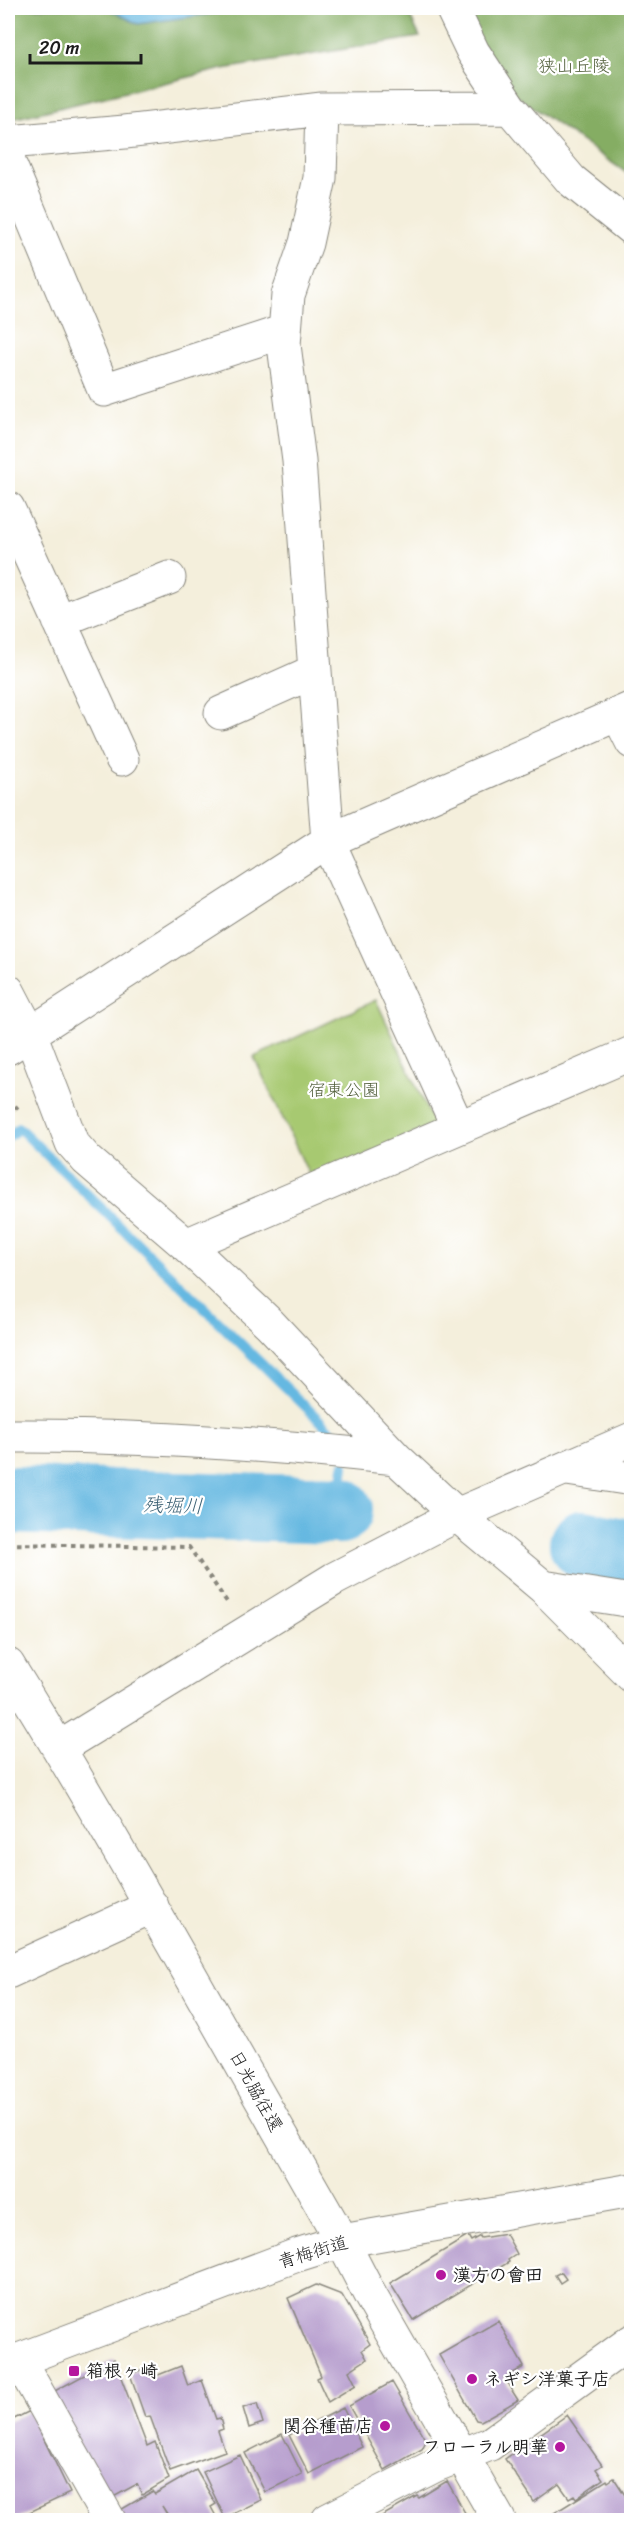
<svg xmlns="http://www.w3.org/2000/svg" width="639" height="2528" font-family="Sriracha,'Klee One',sans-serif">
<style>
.green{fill:#a7c971;stroke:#627246;stroke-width:1.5}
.forest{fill:#85ad63;stroke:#506440;stroke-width:1.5}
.water{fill:#65b8e1;stroke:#406a7e;stroke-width:1.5}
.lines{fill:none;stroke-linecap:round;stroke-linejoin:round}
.stream{stroke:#65b8e1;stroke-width:10}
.river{stroke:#65b8e1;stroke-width:68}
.building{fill:#b69dcd}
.minor-casing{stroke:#88867c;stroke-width:35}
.major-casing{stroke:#88867c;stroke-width:35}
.path{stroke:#88867c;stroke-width:4;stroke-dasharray:4.5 4.5;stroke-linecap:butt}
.minor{stroke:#fff;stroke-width:33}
.major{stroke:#fff;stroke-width:33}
.poi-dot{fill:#b5179e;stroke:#fff;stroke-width:2}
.labels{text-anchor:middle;stroke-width:4.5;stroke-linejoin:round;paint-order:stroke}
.park-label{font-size:18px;fill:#54613e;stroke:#fff}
.street-label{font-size:18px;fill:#1c1c1c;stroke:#fff}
.poi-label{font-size:18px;font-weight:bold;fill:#1c1c1c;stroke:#fff;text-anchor:start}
.water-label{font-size:20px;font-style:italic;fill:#3d6275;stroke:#fff}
</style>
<rect width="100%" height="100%" fill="#fff"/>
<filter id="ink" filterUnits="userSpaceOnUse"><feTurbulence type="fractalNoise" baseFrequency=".0167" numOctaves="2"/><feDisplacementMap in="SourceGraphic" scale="12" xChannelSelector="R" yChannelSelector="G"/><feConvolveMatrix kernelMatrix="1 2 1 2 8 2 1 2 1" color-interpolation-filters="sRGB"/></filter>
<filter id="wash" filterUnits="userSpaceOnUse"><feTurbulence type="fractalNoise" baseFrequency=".008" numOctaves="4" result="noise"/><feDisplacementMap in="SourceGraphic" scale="24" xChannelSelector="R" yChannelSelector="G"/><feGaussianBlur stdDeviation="1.35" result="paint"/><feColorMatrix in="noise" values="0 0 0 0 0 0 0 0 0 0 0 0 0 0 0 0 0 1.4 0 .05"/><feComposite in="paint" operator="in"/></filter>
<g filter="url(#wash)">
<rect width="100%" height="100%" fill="#f4efdc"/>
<path class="green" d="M 376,1000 L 434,1124 L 312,1181 L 254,1057 Z"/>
<path class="forest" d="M 8,8 L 406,8 L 420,37 L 223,69 L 8,120 Z
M 471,8 L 631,8 L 631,176 L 479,70 Z"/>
<path class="water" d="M 106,8 L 253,8 L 138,24 Z"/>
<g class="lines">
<path class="stream" d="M 8,1137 L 19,1128 L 343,1443
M 339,1510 L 344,1465"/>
<path class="river" d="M 8,1500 L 339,1510
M 583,1544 L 632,1554"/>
</g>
<g id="blocks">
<path class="building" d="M 506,2234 L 517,2254 L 508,2260 L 509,2262 L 413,2320 L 390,2283 L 468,2236 L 471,2241 L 480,2236 L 481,2238 Z
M 561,2272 L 566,2279 L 560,2283 L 555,2275 Z
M 316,2285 L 342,2295 L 370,2344 L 362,2350 L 367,2359 L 349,2371 L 356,2385 L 328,2402 L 317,2378 L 321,2376 L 288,2298 Z
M 498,2321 L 524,2367 L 504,2378 L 518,2400 L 481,2421 L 476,2420 L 439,2355 Z
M 114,2359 L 147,2446 L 155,2442 L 169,2479 L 142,2495 L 137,2484 L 108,2500 L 49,2394 Z
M 181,2366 L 188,2386 L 202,2380 L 216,2419 L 220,2418 L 223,2429 L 218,2431 L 225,2451 L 170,2471 L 150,2416 L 145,2417 L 130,2374 L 149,2367 L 153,2377 Z
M 392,2382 L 426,2441 L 422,2449 L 385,2470 L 349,2406 Z
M 257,2404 L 263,2423 L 249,2428 L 243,2408 Z
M 343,2408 L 362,2447 L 309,2474 L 289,2435 Z
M 30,2411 L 70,2493 L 13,2520 L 8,2520 L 8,2422 Z
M 567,2415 L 602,2465 L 596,2469 L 603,2479 L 576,2498 L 574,2495 L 569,2498 L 559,2484 L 534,2502 L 505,2459 Z
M 282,2434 L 302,2474 L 265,2492 L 245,2453 Z
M 240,2455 L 261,2500 L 225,2518 L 203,2472 Z
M 196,2470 L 216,2504 L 211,2507 L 218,2520 L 171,2520 L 162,2506 L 170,2520 L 122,2520 L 117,2512 L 153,2491 L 155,2494 Z
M 614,2478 L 632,2506 L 632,2517 L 626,2520 L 555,2520 L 551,2515 L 607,2480 L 608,2482 Z
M 447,2481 L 469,2520 L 375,2520 L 417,2496 L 419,2498 Z"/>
</g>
</g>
<g filter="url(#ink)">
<use href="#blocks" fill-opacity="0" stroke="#88867c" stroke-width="1.5"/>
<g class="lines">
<g class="minor-casing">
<path id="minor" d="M 452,8 L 473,52 L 510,108 L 571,180 L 632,229
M 322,109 L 320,178 L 306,243 L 288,295 L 284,345 L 299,461 L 328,841 L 458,1127
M 8,142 L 125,132 L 322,109 L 510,108
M 8,160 L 104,390 L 285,331
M 8,508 L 122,759
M 59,621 L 169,578
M 221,713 L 315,671
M 618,714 L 632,742
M 8,991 L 30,1033 L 72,1143 L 87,1160 L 186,1245 L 270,1324 L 396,1458 L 457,1515 L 543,1587 L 632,1676
M 8,1048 L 328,841 L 632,708
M 186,1245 L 632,1053
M 8,1436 C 137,1435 266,1444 396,1458
M 567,1469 L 632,1479
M 543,1587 L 632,1601
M 8,1665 C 125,1854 231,2049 342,2241 L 370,2295 L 499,2520
M 59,1748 L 334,1579 L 457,1515 L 632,1439
M 8,1972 L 152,1906
M 19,2360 L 109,2520
M 328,2520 L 436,2465 L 490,2444 L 632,2341"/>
</g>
<g class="major-casing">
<path id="major" d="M 8,2364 L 297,2255 L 342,2241 L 632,2190"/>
</g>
<path class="path" d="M 8,1115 L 19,1105
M 8,1544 L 189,1547 L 227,1602"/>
<use href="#minor" class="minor"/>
<use href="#major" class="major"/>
</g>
</g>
<g class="poi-dot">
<circle cx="441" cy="2275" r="6"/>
<rect x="68" y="2365" width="12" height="12" rx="3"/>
<circle cx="472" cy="2379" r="6"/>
<circle cx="385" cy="2426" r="6"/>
<circle cx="560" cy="2447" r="6"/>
</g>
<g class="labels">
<g class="park-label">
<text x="574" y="72">狭山丘陵</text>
<text x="344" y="1096">宿東公園</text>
</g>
<g class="street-label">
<text transform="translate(256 2091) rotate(61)" y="6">日光脇往還</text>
<text transform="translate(313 2252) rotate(-17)" y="6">青梅街道</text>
</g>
<g class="poi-label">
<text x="453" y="2281">漢方の會田</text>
<text x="86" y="2377">箱根ヶ崎</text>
<text x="484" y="2385">ネギシ洋菓子店</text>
<text x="373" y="2432" text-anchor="end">関谷種苗店</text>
<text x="548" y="2453" text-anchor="end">フローラル明華</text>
</g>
<g class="water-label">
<text transform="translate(173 1505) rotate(2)" y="7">残堀川</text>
</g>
</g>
<rect width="639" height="2528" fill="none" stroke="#fff" stroke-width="30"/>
<path d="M30 54v9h111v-9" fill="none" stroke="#1c1c1c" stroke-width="3"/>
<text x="39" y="54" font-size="18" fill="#1c1c1c" stroke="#ffffff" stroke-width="4.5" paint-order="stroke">20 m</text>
</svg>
